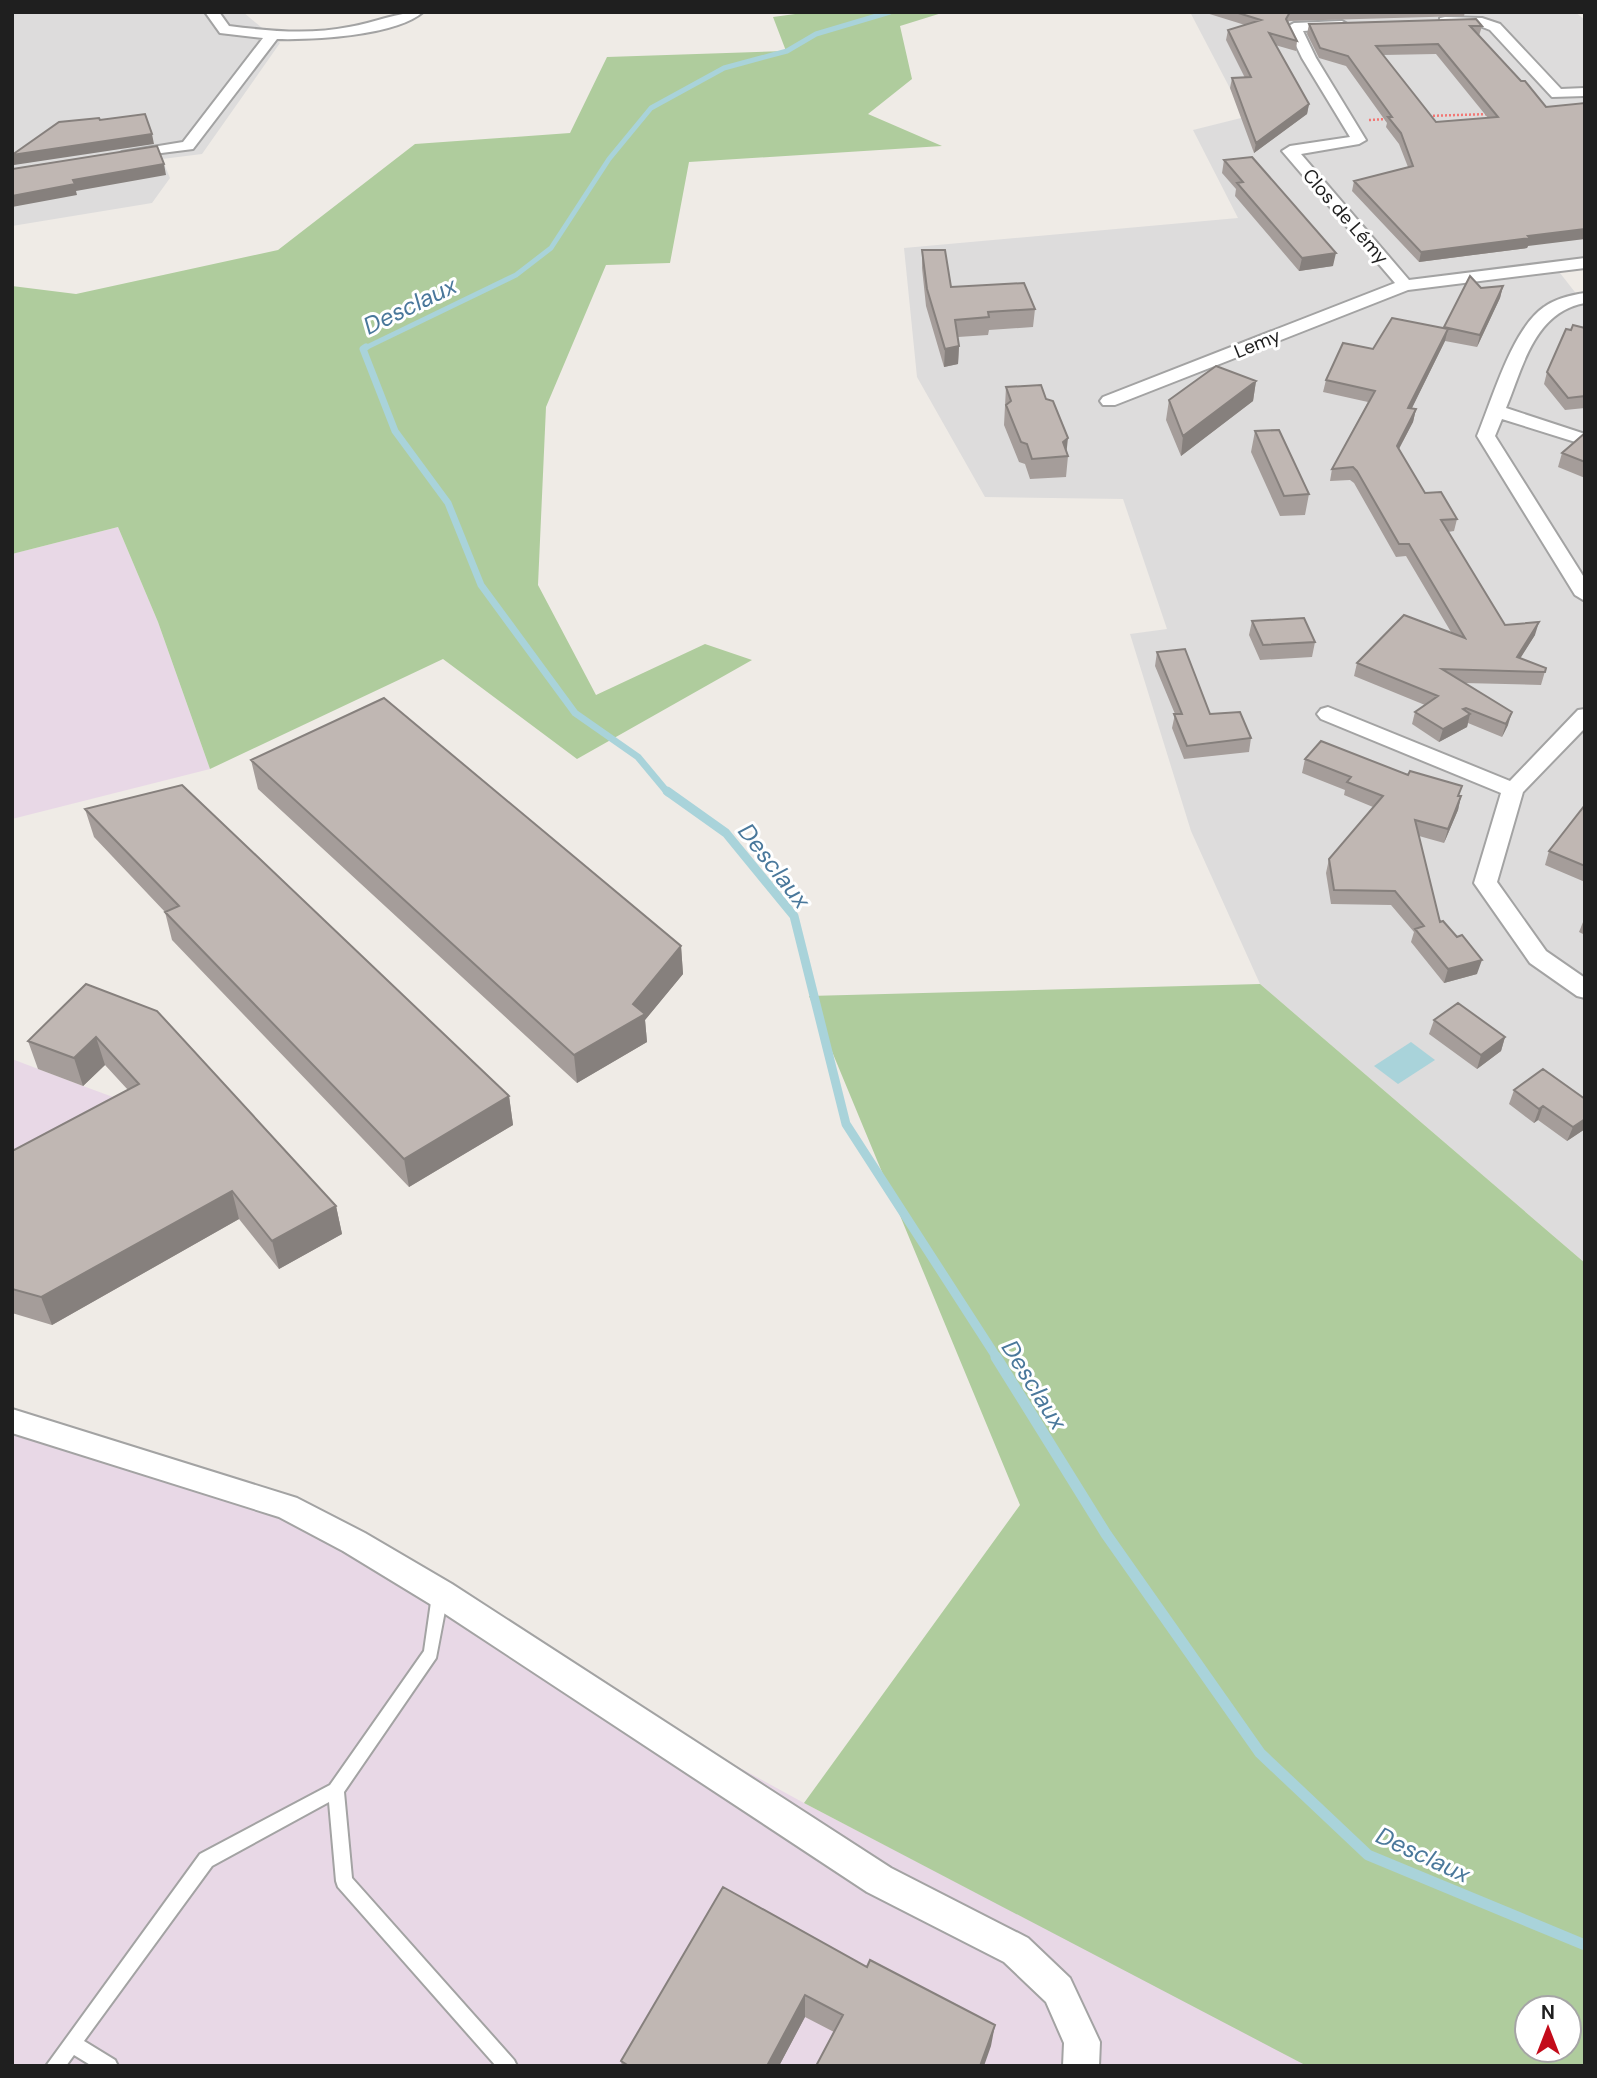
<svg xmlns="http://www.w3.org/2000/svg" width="1597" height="2078" font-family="'DM Sans',sans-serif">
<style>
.residential{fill:#dddcdc}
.industrial{fill:#e8d8e6}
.forest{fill:#afcc9d;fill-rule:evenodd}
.water{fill:#a9d3da}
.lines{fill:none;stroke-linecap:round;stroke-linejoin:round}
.stream-far3{stroke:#a9d3da;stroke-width:5}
.stream-far2{stroke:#a9d3da;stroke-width:7}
.stream-far1{stroke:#a9d3da;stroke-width:9}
.stream{stroke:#a9d3da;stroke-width:11}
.service-casing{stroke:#a3a3a3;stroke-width:4}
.minor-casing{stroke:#a3a3a3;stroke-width:4}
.path{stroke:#f27774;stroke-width:2.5;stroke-dasharray:2 2;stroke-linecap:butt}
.service{fill:#fff;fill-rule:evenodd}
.minor{fill:#fff;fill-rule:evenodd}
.wall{fill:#a59d9a;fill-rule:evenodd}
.shaded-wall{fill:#86807d}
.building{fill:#c0b7b3;stroke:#86807d;stroke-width:2;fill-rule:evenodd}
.labels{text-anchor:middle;stroke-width:6;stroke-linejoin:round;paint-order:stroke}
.far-street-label{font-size:19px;fill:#1f1f1f;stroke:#fff}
.water-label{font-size:24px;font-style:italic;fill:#4a789b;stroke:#fff}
</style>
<rect width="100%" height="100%" fill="#efebe6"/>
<path class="residential" d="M 12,12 L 243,12 L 280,43 L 202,154 L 162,159 L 170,178 L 152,203 L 12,226 Z
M 1190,12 L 1575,12 L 1585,20 L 1585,260 L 1553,264 L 1585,305 L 1585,1263 L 1260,984 L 1191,831 L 1130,634 L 1167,629 L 1123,499 L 985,497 L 917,377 L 904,248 L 1238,218 L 1193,130 L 1245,117 Z"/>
<path class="industrial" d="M 118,527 L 158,622 L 210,769 L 12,819 L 12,554 Z
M 12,1059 L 83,1086 L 124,1101 L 12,1152 Z
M 12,1416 L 186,1464 L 804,1803 L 1054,1933 L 1369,2066 L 12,2066 Z"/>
<path class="forest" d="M 810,12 L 945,12 L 900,26 L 912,79 L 868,114 L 942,146 L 689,162 L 670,263 L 606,265 L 546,407 L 538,585 L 596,695 L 705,644 L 752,660 L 577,759 L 443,659 L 210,769 L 158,622 L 118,527 L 12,554 L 12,286 L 76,294 L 278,250 L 415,144 L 570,133 L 607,57 L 786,51 L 773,17 Z
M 1260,984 L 1585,1263 L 1585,2066 L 1307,2066 L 804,1803 L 1020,1505 L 809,996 ZM 1527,2008 L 1569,2008 L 1569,2050 L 1527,2050 Z"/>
<path class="water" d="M 1411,1042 L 1435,1060 L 1398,1084 L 1374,1066 Z"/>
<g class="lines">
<path class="stream-far3" d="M 363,349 L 516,275 L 551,248 L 609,159 L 651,108 L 724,68 L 787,51 L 816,34 L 890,12"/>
<path class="stream-far2" d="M 366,347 L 363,349 L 395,431 L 448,503 L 481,585 L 575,713 L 638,757 L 668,793"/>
<path class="stream-far1" d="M 667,791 L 726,833 L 794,916 L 846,1124 L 997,1358"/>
<path class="stream" d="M 996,1357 L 1106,1534 L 1260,1753 L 1368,1855 L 1585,1945"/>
<g class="service-casing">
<path id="service" d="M 440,1588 L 445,1590 L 448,1595 L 436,1658 L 344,1792 L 352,1878 L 514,2060 L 517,2066 L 496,2066 L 338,1887 L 336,1881 L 329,1802 L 212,1866 L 84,2041 L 115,2060 L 118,2066 L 92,2066 L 74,2055 L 66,2066 L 46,2066 L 200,1854 L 330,1785 L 424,1651 L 432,1595 L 435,1590 Z"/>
</g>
<g class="minor-casing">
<path id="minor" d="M 205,12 L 219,12 L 229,26 C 269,31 309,35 349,27 C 374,23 397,12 423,12 C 395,36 313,40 277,39 L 193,149 L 122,158 L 119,155 L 122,152 L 183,142 L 263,38 L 220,33 Z
M 1445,17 L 1482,18 L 1500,24 L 1561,89 L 1585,88 L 1585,96 L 1552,97 L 1490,30 L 1480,26 L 1440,24 L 1440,18 Z
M 1342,21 L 1349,25 L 1347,28 L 1303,31 L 1316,58 L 1366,140 L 1359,144 L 1301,154 L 1409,280 L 1585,258 L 1585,268 L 1408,290 L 1115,405 L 1103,405 L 1100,401 L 1103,397 L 1395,283 L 1282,151 L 1290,146 L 1350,137 L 1302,58 L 1287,27 L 1294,23 Z
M 1585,293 L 1585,303 C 1534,312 1523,367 1506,408 L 1585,434 L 1585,445 L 1502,419 L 1495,436 L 1585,579 L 1585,601 L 1575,595 L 1477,436 C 1492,400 1512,329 1544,307 C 1555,299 1571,295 1585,293 Z
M 1328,707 L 1510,781 L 1578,710 L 1585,709 L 1585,728 L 1523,792 L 1497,882 L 1546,951 L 1585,978 L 1585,998 L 1577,996 L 1530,963 L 1474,883 L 1501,793 L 1321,719 L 1317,714 L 1321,709 Z
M 12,1409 L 297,1498 L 365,1533 L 452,1584 L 891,1868 L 1028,1938 L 1070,1978 L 1100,2042 L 1099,2066 L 1063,2066 L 1064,2043 L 1046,2002 L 1004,1962 L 867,1892 L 430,1604 L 343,1551 L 279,1517 L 12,1433 Z"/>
</g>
<path class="path" d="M 1425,116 L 1490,114
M 1369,120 L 1388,119"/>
<use href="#service" class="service"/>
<use href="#minor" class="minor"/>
</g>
<path class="wall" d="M 1203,12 L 1465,12 L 1464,16 L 1289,21 L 1288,23 L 1297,41 L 1296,51 L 1275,45 L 1309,104 L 1307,114 L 1254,153 L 1230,88 L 1232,78 L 1245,78 L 1226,40 L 1228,30 L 1245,25 Z
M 1309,24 L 1482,26 L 1479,36 L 1528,246 L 1527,248 L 1419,262 L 1352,191 L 1354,181 L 1408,167 L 1399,144 L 1386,127 L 1387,123 L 1346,66 L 1319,58 L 1307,34 ZM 1436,54 L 1488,118 L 1436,122 L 1383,55 Z
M 1224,160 L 1333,266 L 1299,271 L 1235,196 L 1236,189 L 1222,173 Z
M 922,250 L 951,287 L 1035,309 L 1033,327 L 989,330 L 988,335 L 958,337 L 959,346 L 958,364 L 944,367 L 926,306 L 922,268 Z
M 1503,286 L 1500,298 L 1477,347 L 1445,341 L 1412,408 L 1416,409 L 1413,422 L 1399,449 L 1425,493 L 1457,519 L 1454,531 L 1448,532 L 1505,625 L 1535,635 L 1520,658 L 1546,668 L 1541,685 L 1464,683 L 1508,725 L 1502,737 L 1468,723 L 1467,727 L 1439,742 L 1412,724 L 1415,712 L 1425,705 L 1354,676 L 1357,663 L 1451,632 L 1406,556 L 1396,557 L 1354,483 L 1350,480 L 1330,481 L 1332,469 L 1368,402 L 1323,392 L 1326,380 L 1373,349 L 1444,328 L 1481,288 Z
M 1585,328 L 1585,408 L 1565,410 L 1544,384 L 1547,372 L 1571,330 Z
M 1256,381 L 1253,401 L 1181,456 L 1166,420 L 1169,400 Z
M 1006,387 L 1066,452 L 1068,456 L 1066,477 L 1030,479 L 1025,464 L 1019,462 L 1004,425 Z
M 1255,431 L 1309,494 L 1305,515 L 1280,516 L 1251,452 Z
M 1585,433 L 1585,478 L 1558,467 L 1562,453 Z
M 1252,621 L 1315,642 L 1312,657 L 1260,660 L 1249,635 Z
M 1157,652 L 1210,714 L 1251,738 L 1249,752 L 1184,759 L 1172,728 L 1175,714 L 1155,666 Z
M 1305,759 L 1461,796 L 1458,810 L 1444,843 L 1419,836 L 1440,922 L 1477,974 L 1444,983 L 1411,942 L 1414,932 L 1391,905 L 1331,904 L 1326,873 L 1329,859 L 1373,807 L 1344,795 L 1345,790 L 1302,773 Z
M 251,760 L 681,946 L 683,974 L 645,1020 L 647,1042 L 577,1083 L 258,789 Z
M 1585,805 L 1585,882 L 1545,865 L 1549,851 Z
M 85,809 L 509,1096 L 513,1125 L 409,1187 L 172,940 L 165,912 L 94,837 Z
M 1585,917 L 1585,935 L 1579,932 Z
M 86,984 L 336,1206 L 342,1234 L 279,1269 L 239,1219 L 52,1325 L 12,1313 L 12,1151 L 128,1090 L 105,1065 L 83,1086 L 38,1069 L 28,1041 Z
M 1434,1020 L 1505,1037 L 1501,1051 L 1477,1069 L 1429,1034 Z
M 1514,1090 L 1585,1099 L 1585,1129 L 1567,1141 L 1538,1120 L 1534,1123 L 1509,1104 Z
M 723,1887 L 991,2046 L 834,2032 L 805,2017 L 779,2066 L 622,2066 L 621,2061 Z"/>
<path class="shaded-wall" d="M 1309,104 L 1307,114 L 1254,153 L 1256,143 Z
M 152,134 L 154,144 L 14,165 L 12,159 L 12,155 Z
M 164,164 L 166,175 L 76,191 L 77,195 L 12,207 L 12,196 L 73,180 Z
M 1585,229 L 1585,239 L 1528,246 L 1527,248 L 1419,262 L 1421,252 L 1528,236 Z
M 1336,253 L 1333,266 L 1299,271 L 1302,258 Z
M 1503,286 L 1500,298 L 1477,347 L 1480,335 Z
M 1448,329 L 1445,341 L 1406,420 L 1408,408 Z
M 959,346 L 958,364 L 944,367 L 945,349 Z
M 1256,381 L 1253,401 L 1181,456 L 1183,436 Z
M 1416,409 L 1413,422 L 1394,458 L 1397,446 Z
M 1068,438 L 1066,456 L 1063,442 Z
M 1539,622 L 1535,635 L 1513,670 L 1517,657 Z
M 1466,708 L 1463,718 L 1470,714 L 1467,727 L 1439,742 L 1443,729 Z
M 1512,712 L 1508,725 L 1502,737 L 1506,724 Z
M 1461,796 L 1458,810 L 1444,843 L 1448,829 Z
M 681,946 L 683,974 L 645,1020 L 647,1042 L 577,1083 L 574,1055 L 633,1004 Z
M 1482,960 L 1477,974 L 1444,983 L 1448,969 Z
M 96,1037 L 105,1065 L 83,1086 L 74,1058 Z
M 1505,1037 L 1501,1051 L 1477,1069 L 1481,1055 Z
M 509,1096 L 513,1125 L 409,1187 L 404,1159 Z
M 1543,1106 L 1538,1120 L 1534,1123 L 1539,1109 Z
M 1585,1119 L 1585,1129 L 1567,1141 L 1573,1127 Z
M 232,1191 L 239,1219 L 52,1325 L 41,1297 Z
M 336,1206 L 342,1234 L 279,1269 L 272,1241 Z
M 805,1995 L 805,2017 L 779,2066 L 767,2066 Z
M 995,2025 L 991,2046 L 984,2066 L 980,2066 Z"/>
<path class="building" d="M 1235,12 L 1290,12 L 1286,19 L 1297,41 L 1269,33 L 1309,104 L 1256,143 L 1232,78 L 1251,77 L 1228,30 L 1261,20 Z
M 1476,19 L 1482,26 L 1470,26 L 1521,81 L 1525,81 L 1546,107 L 1585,103 L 1585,229 L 1528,236 L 1530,238 L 1421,252 L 1354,181 L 1413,166 L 1401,133 L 1388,117 L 1392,117 L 1348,56 L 1320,48 L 1309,24 ZM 1438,44 L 1498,117 L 1436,122 L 1376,46 Z
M 145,114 L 152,134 L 12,155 L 59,122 L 99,118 L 100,120 Z
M 157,146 L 164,164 L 73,180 L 75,184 L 12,196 L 12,169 Z
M 1252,157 L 1336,253 L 1302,258 L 1237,183 L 1243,182 L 1224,160 Z
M 922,250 L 945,250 L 951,287 L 1024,283 L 1035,309 L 988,312 L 989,317 L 955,320 L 959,346 L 945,349 L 927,289 Z
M 1470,276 L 1481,288 L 1503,286 L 1480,335 L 1444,327 Z
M 1392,318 L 1448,329 L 1408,408 L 1416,409 L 1397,446 L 1425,493 L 1441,492 L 1457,519 L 1441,520 L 1505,625 L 1539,622 L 1517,657 L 1546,668 L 1545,672 L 1442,669 L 1512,712 L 1506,724 L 1466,708 L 1463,709 L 1470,714 L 1443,729 L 1415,712 L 1438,696 L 1357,663 L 1404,615 L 1465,638 L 1409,544 L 1399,544 L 1357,471 L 1353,467 L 1332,469 L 1375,391 L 1326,380 L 1343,343 L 1373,349 Z
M 1573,325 L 1585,328 L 1585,396 L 1568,398 L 1547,372 L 1566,329 L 1571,330 Z
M 1216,366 L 1256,381 L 1183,436 L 1169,400 Z
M 1041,385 L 1046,399 L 1053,401 L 1068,438 L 1063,442 L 1068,456 L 1032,459 L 1027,444 L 1021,442 L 1006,405 L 1011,401 L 1006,387 Z
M 1279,430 L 1309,494 L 1284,496 L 1255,431 Z
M 1585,433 L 1585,462 L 1562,453 Z
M 1304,618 L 1315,642 L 1263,645 L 1252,621 Z
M 1185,649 L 1210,714 L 1240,712 L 1251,738 L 1187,746 L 1174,714 L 1182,714 L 1157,652 Z
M 384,698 L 681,946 L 633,1004 L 645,1014 L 574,1055 L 251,760 Z
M 1321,741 L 1408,775 L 1410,771 L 1462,786 L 1458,796 L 1461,796 L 1448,829 L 1415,820 L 1440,922 L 1443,921 L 1457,937 L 1462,935 L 1482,960 L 1448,969 L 1415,929 L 1424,926 L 1395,891 L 1334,890 L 1329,859 L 1383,796 L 1347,782 L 1351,777 L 1305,759 Z
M 182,785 L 509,1096 L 404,1159 L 165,912 L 179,906 L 85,809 Z
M 1585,805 L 1585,866 L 1549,851 Z
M 86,984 L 157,1011 L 336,1206 L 272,1241 L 232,1191 L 41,1297 L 12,1289 L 12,1151 L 139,1084 L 96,1037 L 74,1058 L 28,1041 Z
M 1458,1003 L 1505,1037 L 1481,1055 L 1434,1020 Z
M 1543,1069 L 1585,1099 L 1585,1119 L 1573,1127 L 1543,1106 L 1539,1109 L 1514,1090 Z
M 723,1887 L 867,1967 L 870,1960 L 995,2025 L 980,2066 L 816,2066 L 843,2015 L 805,1995 L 767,2066 L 629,2066 L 621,2061 Z"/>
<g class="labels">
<g class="far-street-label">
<text transform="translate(1346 216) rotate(49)" y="7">Clos de Lémy</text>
<text transform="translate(1257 343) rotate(-22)" y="7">Lemy</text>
</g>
<g class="water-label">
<text transform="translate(410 306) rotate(-26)" y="8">Desclaux</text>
<text transform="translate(774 866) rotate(52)" y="8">Desclaux</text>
<text transform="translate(1034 1385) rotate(58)" y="8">Desclaux</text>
<text transform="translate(1423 1855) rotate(25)" y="8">Desclaux</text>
</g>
</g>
<rect width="1597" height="2078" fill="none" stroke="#1f1f1f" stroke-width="28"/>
<g transform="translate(1548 2029)"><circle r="33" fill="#ffffff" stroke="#a5a5a5" stroke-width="2"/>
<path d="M0-5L12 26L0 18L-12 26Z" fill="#c30b1a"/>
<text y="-10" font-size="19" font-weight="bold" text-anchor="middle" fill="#1f1f1f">N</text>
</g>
</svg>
